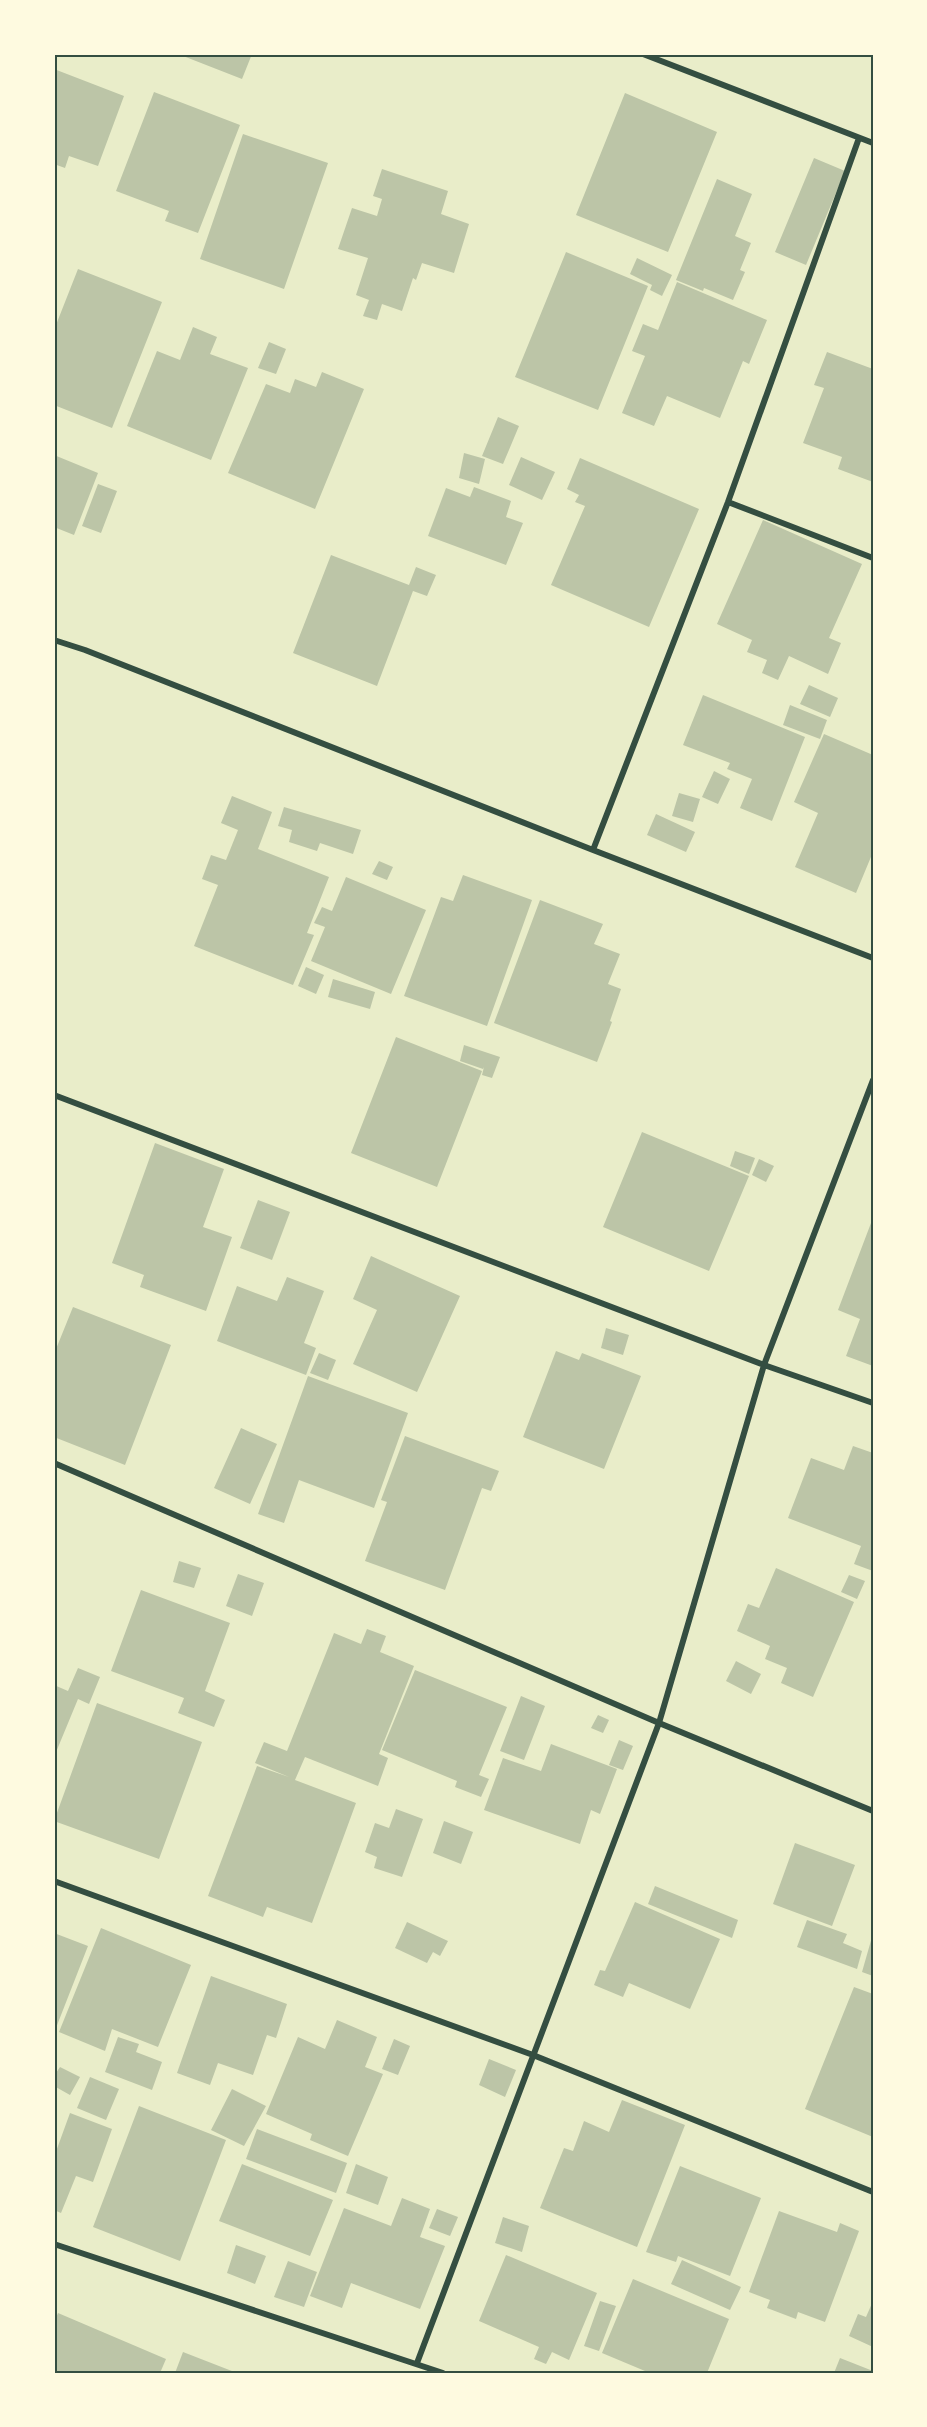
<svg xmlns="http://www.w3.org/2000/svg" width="927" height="2427" font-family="'IBM Plex Serif',serif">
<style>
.building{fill:#bcc5a7}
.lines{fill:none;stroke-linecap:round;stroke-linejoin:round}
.minor{stroke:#344e41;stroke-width:6}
.neatline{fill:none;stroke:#344e41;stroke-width:2}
</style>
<rect width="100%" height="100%" fill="#e9edc9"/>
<path class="building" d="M 178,54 L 252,54 L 242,79 Z
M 54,69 L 124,96 L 98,166 L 69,156 L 65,168 L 54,164 Z
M 154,92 L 240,125 L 198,233 L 165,221 L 169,211 L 116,191 Z
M 625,93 L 717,132 L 668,252 L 576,215 Z
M 243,134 L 328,163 L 284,289 L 200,259 Z
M 814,158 L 845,171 L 806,265 L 775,252 Z
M 382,169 L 448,191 L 441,214 L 469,224 L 454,273 L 422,263 L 416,280 L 413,278 L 402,311 L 382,304 L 377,320 L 363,316 L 369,300 L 356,295 L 368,258 L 338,249 L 352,208 L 377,216 L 382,199 L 373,196 Z
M 717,179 L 752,194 L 735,236 L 751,243 L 740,270 L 745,272 L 733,300 L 704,288 L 703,291 L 676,280 Z
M 566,252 L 648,286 L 598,410 L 515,377 Z
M 637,258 L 672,275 L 662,296 L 650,290 L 652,285 L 630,274 Z
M 78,269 L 162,302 L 112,428 L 54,405 L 54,330 Z
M 677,282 L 767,320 L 749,364 L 743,361 L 720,418 L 667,396 L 654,426 L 622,413 L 645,356 L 632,351 L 643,324 L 658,330 Z
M 193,327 L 217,337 L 210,354 L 248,368 L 211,460 L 127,426 L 157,351 L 180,360 Z
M 269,342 L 286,349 L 276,374 L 258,368 Z
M 827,352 L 873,369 L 873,482 L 838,469 L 842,457 L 803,443 L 824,388 L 814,385 Z
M 322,372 L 364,389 L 315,509 L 228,473 L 266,384 L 290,393 L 295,379 L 316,387 Z
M 498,417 L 519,426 L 503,464 L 482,456 Z
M 464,453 L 485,459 L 479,484 L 459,478 Z
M 54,455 L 98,473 L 74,535 L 54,527 Z
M 521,457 L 555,472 L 542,500 L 509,485 Z
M 580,458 L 699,509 L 649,627 L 551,585 L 585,506 L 575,502 L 579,495 L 567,489 Z
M 98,484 L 117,491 L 101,533 L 82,526 Z
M 474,487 L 511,501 L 506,517 L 523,523 L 506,565 L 428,536 L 446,488 L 470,497 Z
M 763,520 L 862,564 L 829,638 L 841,643 L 828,674 L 789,656 L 778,680 L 762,673 L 767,660 L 747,652 L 752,640 L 717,624 Z
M 331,555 L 409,585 L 416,567 L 436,575 L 427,596 L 413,591 L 377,686 L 293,653 Z
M 809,685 L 838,698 L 830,717 L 800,704 Z
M 703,695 L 805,737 L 772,821 L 740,808 L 752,779 L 727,769 L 730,763 L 683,745 Z
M 790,705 L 827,720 L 820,739 L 783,725 Z
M 824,734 L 873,755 L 873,852 L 856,893 L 795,867 L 818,813 L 794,802 Z
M 714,771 L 730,779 L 718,804 L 702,797 Z
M 679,793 L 700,799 L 693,822 L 672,816 Z
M 232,796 L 272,812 L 258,849 L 329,877 L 307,933 L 314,935 L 293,985 L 194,946 L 218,885 L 202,879 L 211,855 L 226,860 L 238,830 L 221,823 Z
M 284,807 L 361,830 L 353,854 L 320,843 L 317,851 L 289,842 L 292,830 L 278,826 Z
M 656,814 L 695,832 L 686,852 L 647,835 Z
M 379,861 L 393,867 L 387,880 L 372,874 Z
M 463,875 L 532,900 L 487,1026 L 404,996 L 441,897 L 453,901 Z
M 346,877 L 426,910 L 391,994 L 311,961 L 325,927 L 314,923 L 322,907 L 332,911 Z
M 540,900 L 603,924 L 594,944 L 620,954 L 608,984 L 621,989 L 610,1021 L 612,1022 L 597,1062 L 494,1023 Z
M 306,967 L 324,975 L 316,994 L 298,986 Z
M 333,979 L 375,992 L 370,1009 L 328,997 Z
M 396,1037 L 482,1071 L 437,1187 L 351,1153 Z
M 464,1045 L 500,1057 L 492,1078 L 482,1075 L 484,1067 L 483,1069 L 460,1061 Z
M 642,1132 L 749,1176 L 709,1271 L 603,1227 Z
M 155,1143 L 224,1169 L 203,1227 L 232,1237 L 206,1311 L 140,1287 L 144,1275 L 112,1263 Z
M 735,1151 L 755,1158 L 749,1174 L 730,1166 Z
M 759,1159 L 774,1166 L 766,1182 L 752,1175 Z
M 258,1200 L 290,1212 L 272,1260 L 240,1248 Z
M 871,1223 L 873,1223 L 873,1366 L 846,1356 L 860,1319 L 838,1310 Z
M 371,1256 L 460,1296 L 417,1392 L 353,1364 L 377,1310 L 353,1299 Z
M 287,1277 L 324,1291 L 304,1343 L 316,1348 L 306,1375 L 217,1341 L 237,1286 L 277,1301 Z
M 73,1307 L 171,1345 L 125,1465 L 54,1437 L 54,1354 Z
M 606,1328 L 629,1335 L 623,1355 L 601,1348 Z
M 556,1351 L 579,1360 L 582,1353 L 641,1376 L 604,1469 L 523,1437 Z
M 319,1353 L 336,1360 L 328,1380 L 310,1373 Z
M 308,1376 L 408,1413 L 374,1508 L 299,1480 L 284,1523 L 258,1514 Z
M 241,1428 L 277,1444 L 250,1504 L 214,1488 Z
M 405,1436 L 499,1471 L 491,1491 L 482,1488 L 445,1590 L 365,1561 L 387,1502 L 381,1500 Z
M 853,1446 L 873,1453 L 873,1571 L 854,1564 L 861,1546 L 788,1518 L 811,1458 L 844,1470 Z
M 179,1561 L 201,1568 L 194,1588 L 173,1582 Z
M 776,1568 L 854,1602 L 813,1697 L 781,1683 L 787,1668 L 765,1659 L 770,1646 L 737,1631 L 748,1604 L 759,1608 Z
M 238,1574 L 264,1583 L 252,1616 L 226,1606 Z
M 849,1575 L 865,1581 L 857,1599 L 841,1592 Z
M 141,1590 L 230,1623 L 205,1691 L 225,1700 L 214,1727 L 178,1713 L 184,1698 L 111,1671 Z
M 367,1629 L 386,1636 L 380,1652 L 414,1666 L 379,1754 L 388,1758 L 378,1786 L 305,1757 L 295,1780 L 356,1803 L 312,1923 L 267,1907 L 263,1917 L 208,1896 L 257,1766 L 289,1777 L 255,1763 L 264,1742 L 287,1751 L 334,1633 L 361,1644 Z
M 736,1661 L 761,1674 L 751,1694 L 726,1681 Z
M 78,1668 L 100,1677 L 89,1704 L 78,1699 L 54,1757 L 54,1685 L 68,1691 Z
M 415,1670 L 507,1707 L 479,1775 L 489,1779 L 481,1797 L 455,1787 L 457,1781 L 382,1750 Z
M 521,1696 L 545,1706 L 524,1760 L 500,1751 Z
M 97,1703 L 202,1742 L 159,1859 L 54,1821 Z
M 598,1715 L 609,1720 L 603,1733 L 591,1728 Z
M 619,1740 L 633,1746 L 623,1770 L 609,1765 Z
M 551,1744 L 617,1769 L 600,1814 L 591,1810 L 580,1844 L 484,1810 L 503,1758 L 541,1771 Z
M 396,1809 L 423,1819 L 402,1877 L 374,1868 L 377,1857 L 365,1852 L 375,1823 L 389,1828 Z
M 444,1821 L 473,1832 L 461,1864 L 433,1853 Z
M 795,1843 L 855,1865 L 832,1926 L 773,1904 Z
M 655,1886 L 738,1920 L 732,1938 L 648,1904 Z
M 635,1902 L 720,1939 L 690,2009 L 629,1983 L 623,1997 L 594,1985 L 600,1970 L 605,1971 Z
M 807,1920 L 847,1934 L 843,1943 L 862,1951 L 857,1969 L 797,1947 Z
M 407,1922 L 448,1941 L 440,1956 L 433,1952 L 427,1963 L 395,1948 Z
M 101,1928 L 191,1965 L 158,2047 L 112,2029 L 105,2051 L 59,2032 Z
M 54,1933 L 88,1946 L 54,2033 Z
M 872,1937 L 873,1937 L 873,1976 L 862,1972 Z
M 211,1976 L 287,2004 L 276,2038 L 267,2035 L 253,2075 L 218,2063 L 210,2085 L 177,2073 Z
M 854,1987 L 873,1994 L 873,2137 L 805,2109 Z
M 337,2020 L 377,2037 L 365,2067 L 383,2074 L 348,2156 L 310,2140 L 312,2134 L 266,2114 L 298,2037 L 325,2049 Z
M 118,2037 L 139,2044 L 136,2052 L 162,2062 L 152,2090 L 105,2072 Z
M 394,2039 L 410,2046 L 398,2075 L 382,2069 Z
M 489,2059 L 516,2070 L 505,2097 L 479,2085 Z
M 60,2067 L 80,2077 L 70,2095 L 54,2086 L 54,2076 Z
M 90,2077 L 119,2089 L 106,2120 L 77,2108 Z
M 232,2089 L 266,2106 L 244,2146 L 211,2130 Z
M 622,2100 L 685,2125 L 637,2247 L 540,2208 L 564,2148 L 573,2151 L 584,2121 L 609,2132 Z
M 139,2106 L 226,2140 L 180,2261 L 93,2227 Z
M 70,2113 L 112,2129 L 93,2182 L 76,2176 L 61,2213 L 54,2210 L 54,2157 Z
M 257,2129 L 347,2163 L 336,2193 L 246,2159 Z
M 242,2164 L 333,2200 L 310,2256 L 219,2221 Z
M 356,2164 L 388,2177 L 378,2205 L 346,2193 Z
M 680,2166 L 761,2198 L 730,2276 L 678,2256 L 676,2262 L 646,2252 Z
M 402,2198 L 430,2209 L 420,2237 L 445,2246 L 420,2309 L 351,2283 L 342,2308 L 310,2296 L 344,2208 L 391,2226 Z
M 437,2209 L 458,2217 L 450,2236 L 429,2228 Z
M 779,2211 L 837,2232 L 840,2223 L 859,2231 L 825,2322 L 798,2312 L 796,2319 L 767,2308 L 770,2300 L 749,2292 Z
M 503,2217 L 529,2226 L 522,2252 L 495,2243 Z
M 236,2245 L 266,2256 L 255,2284 L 227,2273 Z
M 506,2255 L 597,2293 L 569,2360 L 552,2352 L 546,2364 L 534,2359 L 539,2347 L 479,2321 Z
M 682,2260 L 741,2287 L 730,2310 L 671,2284 Z
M 288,2261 L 317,2272 L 304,2307 L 274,2297 Z
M 633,2279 L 729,2319 L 707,2373 L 644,2373 L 645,2371 L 602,2353 Z
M 600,2301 L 616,2306 L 599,2351 L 584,2346 Z
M 873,2301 L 873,2347 L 849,2336 L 858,2314 L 866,2317 Z
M 58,2313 L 166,2359 L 160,2373 L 54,2373 L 54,2323 Z
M 183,2352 L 237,2373 L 175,2373 Z
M 840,2358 L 873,2371 L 873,2373 L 834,2373 Z"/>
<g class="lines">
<path class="minor" d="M 643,54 L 873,143
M 728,502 L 873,558
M 54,640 L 85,650 L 593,850 L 873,958
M 593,850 L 728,502 L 859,138
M 54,1095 L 764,1365 L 873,1403
M 54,1463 L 659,1723 L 873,1811
M 54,1881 L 533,2055 L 873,2192
M 54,2244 L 443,2373
M 417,2363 L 659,1723 L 764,1365 L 873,1080"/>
</g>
<rect width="927" height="2427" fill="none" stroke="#fefae0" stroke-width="111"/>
<rect x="56" y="56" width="816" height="2316" class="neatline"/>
</svg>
